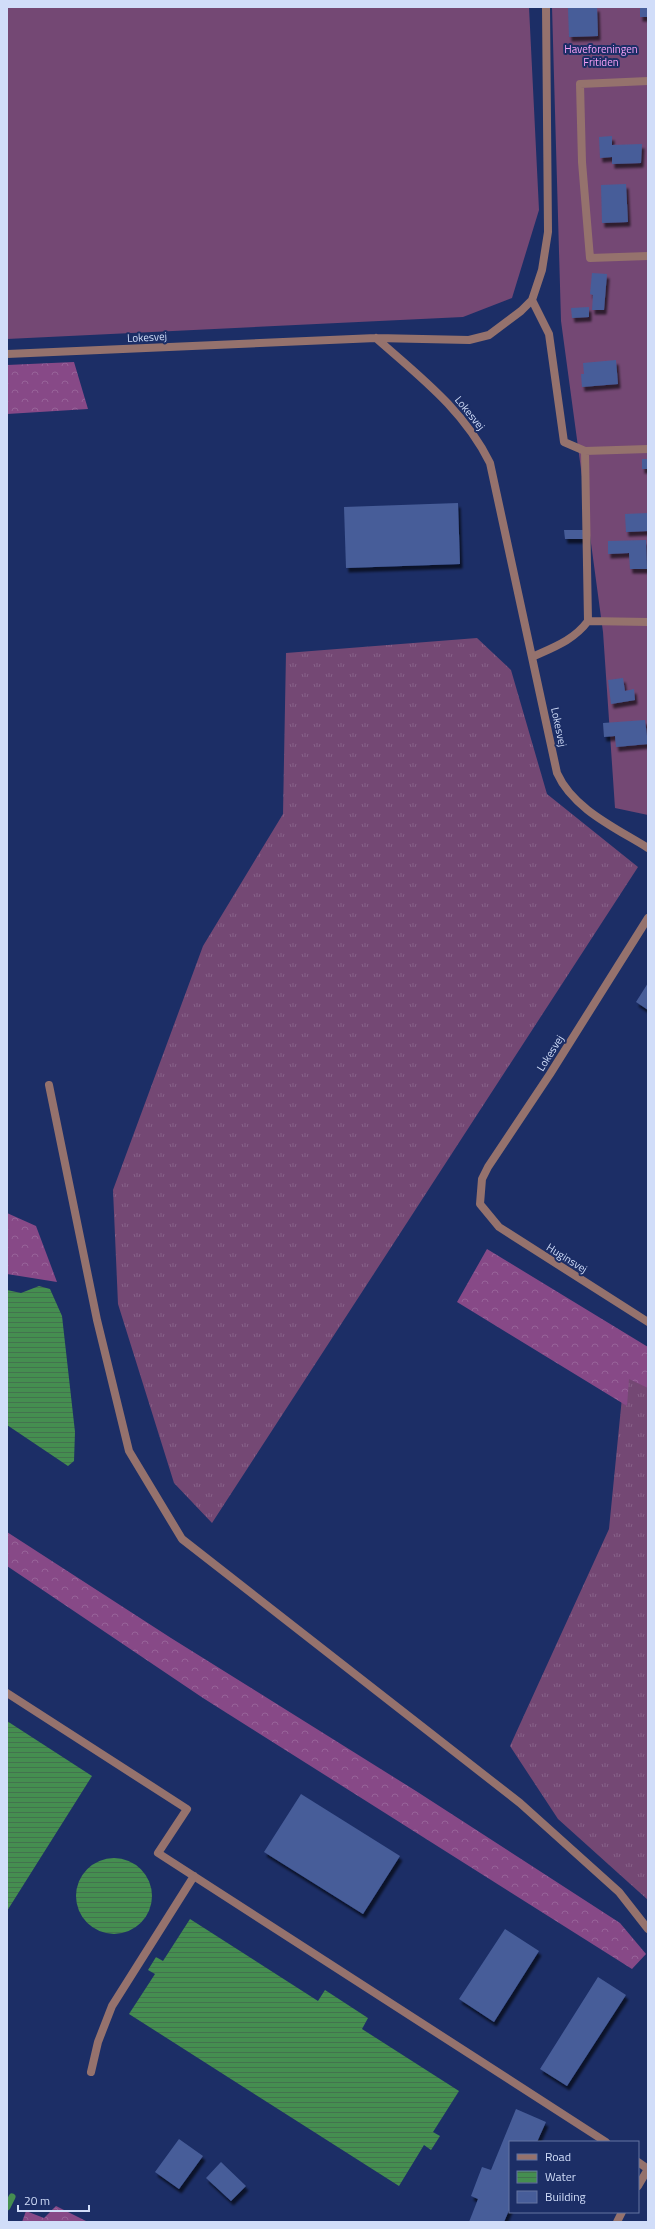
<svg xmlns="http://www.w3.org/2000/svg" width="655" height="2229" font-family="'Titillium Web',sans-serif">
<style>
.grass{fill:url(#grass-tufts)}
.forest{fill:url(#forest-crowns)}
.garden{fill:#744874}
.water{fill:url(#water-rules)}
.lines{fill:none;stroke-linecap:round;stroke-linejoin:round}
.stream{stroke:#458e50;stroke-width:7}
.building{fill:#475d99;filter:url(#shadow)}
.service{stroke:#95726d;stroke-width:8}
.minor{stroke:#95726d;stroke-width:8}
.tertiary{stroke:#95726d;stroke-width:8}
.labels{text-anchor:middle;stroke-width:4;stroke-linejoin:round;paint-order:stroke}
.park-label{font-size:11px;fill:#f7a1f7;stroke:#1c2e66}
.street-label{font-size:11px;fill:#d1ddf9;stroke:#1c2e66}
</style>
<defs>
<pattern id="grass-tufts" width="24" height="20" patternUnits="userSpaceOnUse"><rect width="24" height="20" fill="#744874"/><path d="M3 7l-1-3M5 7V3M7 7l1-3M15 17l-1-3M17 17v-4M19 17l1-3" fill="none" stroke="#876289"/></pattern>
<pattern id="forest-crowns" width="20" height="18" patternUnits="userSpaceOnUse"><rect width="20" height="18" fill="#874987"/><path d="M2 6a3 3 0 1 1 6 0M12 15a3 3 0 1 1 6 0" fill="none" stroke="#976399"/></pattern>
<pattern id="water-rules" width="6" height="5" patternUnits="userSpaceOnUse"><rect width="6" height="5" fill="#458e50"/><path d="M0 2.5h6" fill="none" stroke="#43734e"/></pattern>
<filter id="shadow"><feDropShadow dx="2.5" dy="4.5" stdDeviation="1" flood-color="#0009"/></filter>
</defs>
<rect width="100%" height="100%" fill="#1c2e66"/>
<path class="grass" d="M 477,638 L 511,670 L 547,794 L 638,867 L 212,1523 L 174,1483 L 118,1304 L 113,1190 L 203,946 L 283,814 L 286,653 Z
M 625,1367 L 648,1381 L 648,1900 L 558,1819 L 510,1746 L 609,1529 Z"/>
<path class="forest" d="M 74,362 L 88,409 L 7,414 L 7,365 Z
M 7,1213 L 36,1226 L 57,1282 L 7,1274 Z
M 487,1249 L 648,1347 L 648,1388 L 629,1379 L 627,1406 L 457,1302 Z
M 7,1532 L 171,1638 L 416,1791 L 620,1923 L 646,1954 L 632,1969 L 203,1698 L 7,1566 Z
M 56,2206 L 88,2222 L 22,2222 L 26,2211 L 44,2218 Z"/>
<path class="garden" d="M 7,7 L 529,7 L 539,210 L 512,298 L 463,317 L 7,339 Z
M 552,7 L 648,7 L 648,815 L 615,808 L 603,632 L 561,321 Z"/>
<path class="water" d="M 39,1286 L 50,1289 L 62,1316 L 75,1432 L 74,1461 L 68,1466 L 7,1425 L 7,1290 L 21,1293 Z
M 7,1721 L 92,1776 L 7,1911 Z
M76 1896a38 38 0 1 1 76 0a38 38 0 1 1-76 0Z
M 190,1919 L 318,2001 L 325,1990 L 368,2018 L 362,2029 L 459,2091 L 433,2132 L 440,2136 L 431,2150 L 424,2145 L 399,2186 L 129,2014 L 155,1974 L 148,1970 L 156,1957 L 163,1961 Z"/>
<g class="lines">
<path class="stream" d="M 7,2207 L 12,2197"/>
</g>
<path class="building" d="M 597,7 L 598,36 L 569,37 L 568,8 Z
M 640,7 L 648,7 L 648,17 L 640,17 Z
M 612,136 L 612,145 L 642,144 L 641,163 L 612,164 L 612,157 L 600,158 L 599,137 Z
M 626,184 L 628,222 L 602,223 L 601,185 Z
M 592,273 L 607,274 L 604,310 L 592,310 L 593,295 L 590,294 Z
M 589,307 L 589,317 L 572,318 L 571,308 Z
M 616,360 L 618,384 L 582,387 L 581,374 L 584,374 L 583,363 Z
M 642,459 L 648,459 L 648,469 L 642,469 Z
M 458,503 L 460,564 L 346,568 L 344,507 Z
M 648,513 L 648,531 L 626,532 L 625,514 Z
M 564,530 L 584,530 L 584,539 L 565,539 Z
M 646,540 L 647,569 L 630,569 L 629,553 L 608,554 L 608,541 Z
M 623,678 L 625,691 L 634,689 L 635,700 L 611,704 L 608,680 Z
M 645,720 L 648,744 L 616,747 L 615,736 L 604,737 L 603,723 Z
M 648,983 L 648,1010 L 636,1002 Z
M 301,1794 L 400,1856 L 363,1914 L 264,1852 Z
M 505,1929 L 539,1951 L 494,2022 L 459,1999 Z
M 598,1977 L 626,1995 L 567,2086 L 540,2069 Z
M 516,2109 L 546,2122 L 537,2142 L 510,2142 L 510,2208 L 504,2222 L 469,2222 L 478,2199 L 471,2196 L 482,2167 L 491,2170 Z
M 179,2139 L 203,2156 L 179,2189 L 155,2172 Z
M 221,2162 L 246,2186 L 231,2201 L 206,2178 Z"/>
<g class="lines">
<path class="service" d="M 648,81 L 580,84 L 582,162 L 590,258 L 648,256
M 532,300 L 549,334 L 564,442 L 585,451 L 588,621 C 574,640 554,647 532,657
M 376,338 C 420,377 463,409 490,463 L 557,773 C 573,809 616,828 648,848
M 7,354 L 376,338 L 469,340 L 489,335 L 521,311 L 532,300 L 542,270 L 548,232 L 546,7
M 585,451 L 648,449
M 588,621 L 648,622
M 49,1085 L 97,1320 L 129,1451 L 182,1539 L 520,1803 L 619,1892 L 648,1929
M 7,1693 L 187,1809 L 158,1853 L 606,2142
M 91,2072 L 98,2042 L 112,2006 L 194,1876
M 638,2162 L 648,2169"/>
<path class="minor" d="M 648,918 L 550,1074 L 488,1167 L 482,1179 L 480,1204 L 499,1227 L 648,1322"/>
<path class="tertiary" d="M 638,2186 L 648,2169
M 617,2222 L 622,2212"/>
</g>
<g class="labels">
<g class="park-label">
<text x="601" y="53">Haveforeningen<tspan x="601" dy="13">Fritiden</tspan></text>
</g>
<g class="street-label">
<text transform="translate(147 337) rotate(-3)" y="4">Lokesvej</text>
<text transform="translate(470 413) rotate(51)" y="4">Lokesvej</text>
<text transform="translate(559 727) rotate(78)" y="4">Lokesvej</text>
<text transform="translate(550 1053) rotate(-58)" y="4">Lokesvej</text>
<text transform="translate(567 1258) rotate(32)" y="4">Huginsvej</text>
</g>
</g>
<rect width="655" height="2229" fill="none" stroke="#d1ddf9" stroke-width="16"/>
<rect x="509" y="2141" width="130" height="72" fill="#1c2e66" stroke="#6474a1"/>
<rect x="517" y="2154" width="20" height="6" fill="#95726d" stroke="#6474a1"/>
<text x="545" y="2161" font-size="12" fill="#d1ddf9">Road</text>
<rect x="517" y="2171" width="20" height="12" fill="url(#water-rules)" stroke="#6474a1"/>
<text x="545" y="2181" font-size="12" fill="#d1ddf9">Water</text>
<rect x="517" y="2191" width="20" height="12" fill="#475d99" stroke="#6474a1"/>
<text x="545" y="2201" font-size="12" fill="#d1ddf9">Building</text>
<path d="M18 2205v6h71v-6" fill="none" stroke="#d1ddf9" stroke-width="2"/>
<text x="24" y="2205" font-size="12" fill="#d1ddf9" stroke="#1c2e66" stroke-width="3" paint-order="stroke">20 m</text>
</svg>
